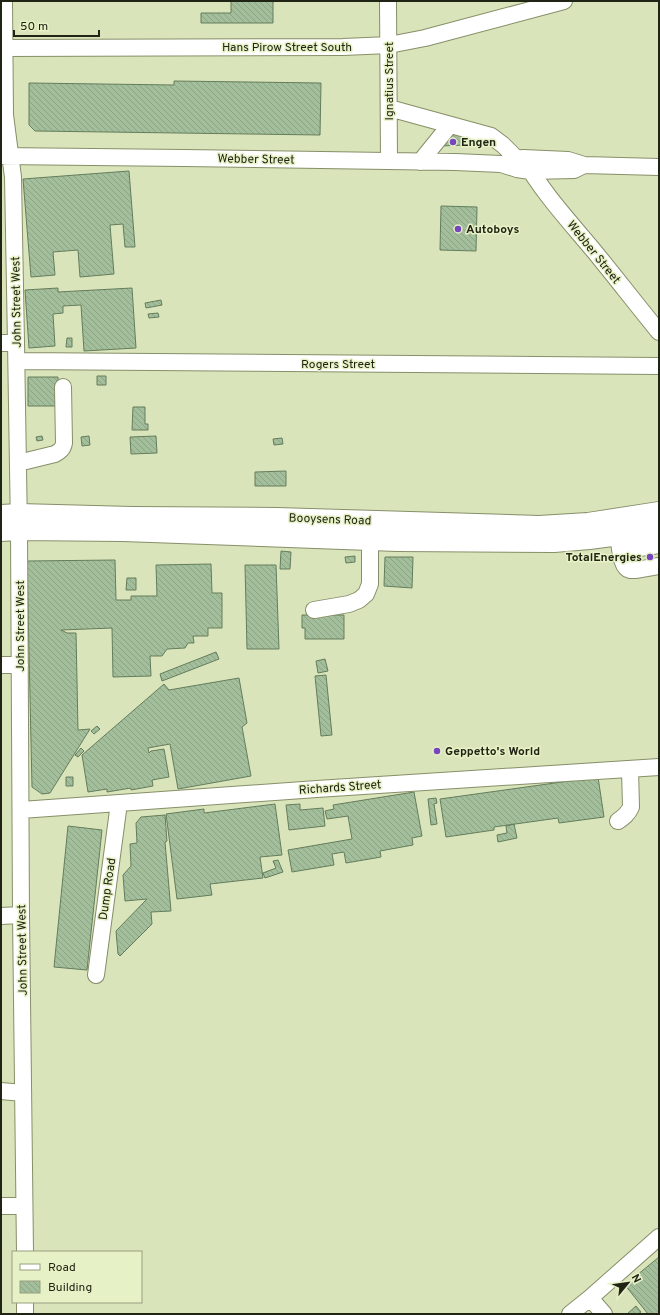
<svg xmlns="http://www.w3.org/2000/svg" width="660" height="1315" font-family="Overpass,sans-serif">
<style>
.building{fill:url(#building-back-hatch);stroke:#647d5c}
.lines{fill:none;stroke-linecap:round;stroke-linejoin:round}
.minor-casing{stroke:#868f68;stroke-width:18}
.major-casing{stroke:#868f68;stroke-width:22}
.minor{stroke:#fff;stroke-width:16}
.major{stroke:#fff;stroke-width:20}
.poi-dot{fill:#7646be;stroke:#e7f1c6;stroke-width:1.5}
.labels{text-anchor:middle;stroke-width:3;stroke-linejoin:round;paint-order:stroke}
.street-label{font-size:12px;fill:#202414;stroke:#e7f1c6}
.poi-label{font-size:12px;font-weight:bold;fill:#202414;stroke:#e7f1c6;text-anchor:start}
</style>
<defs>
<pattern id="building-back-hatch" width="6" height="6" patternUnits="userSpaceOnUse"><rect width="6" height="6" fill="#a3be9b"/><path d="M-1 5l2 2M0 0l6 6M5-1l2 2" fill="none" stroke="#8ca385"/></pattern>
</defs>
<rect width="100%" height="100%" fill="#dae4ba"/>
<path class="building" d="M 231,1 L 273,1 L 273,23 L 201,23 L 201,13 L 231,13 Z
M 174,81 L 321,83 L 320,135 L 35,131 L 29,125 L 29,83 L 174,85 Z
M 466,132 L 466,145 L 439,146 L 439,133 Z
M 129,171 L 135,247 L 125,247 L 123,224 L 110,225 L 114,274 L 80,277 L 78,250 L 53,252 L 55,275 L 31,277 L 23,179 Z
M 441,206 L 477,207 L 476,251 L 440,250 Z
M 58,288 L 58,292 L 132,288 L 136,348 L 84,351 L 81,305 L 63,306 L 63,313 L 53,314 L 55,346 L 29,348 L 25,290 Z
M 161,300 L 162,305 L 146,308 L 145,303 Z
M 158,313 L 159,317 L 149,318 L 148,314 Z
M 67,338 L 72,338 L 72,347 L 66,347 Z
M 97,376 L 106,376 L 106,385 L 97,385 Z
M 28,377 L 58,377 L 58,384 L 63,406 L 28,406 Z
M 133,407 L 145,407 L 145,424 L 148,424 L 148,430 L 132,430 Z
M 42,436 L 43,440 L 37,441 L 36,437 Z
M 89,436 L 90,445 L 82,446 L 81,437 Z
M 156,436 L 157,453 L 131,454 L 130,437 Z
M 282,438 L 283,444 L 274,445 L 273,439 Z
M 286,471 L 286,486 L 255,486 L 255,472 Z
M 281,551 L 291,552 L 290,569 L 280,569 Z
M 355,556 L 355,562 L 346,563 L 345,557 Z
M 385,557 L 413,557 L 412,588 L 384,586 Z
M 115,560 L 116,600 L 131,600 L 131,596 L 157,596 L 156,565 L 211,564 L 212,593 L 222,593 L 222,628 L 208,628 L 208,636 L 193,636 L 194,643 L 188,643 L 185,648 L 167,649 L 162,656 L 150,656 L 151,676 L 113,677 L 112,628 L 61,630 L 67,633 L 76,633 L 78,730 L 90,729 L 50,793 L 42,794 L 32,787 L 27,561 Z
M 245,565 L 276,565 L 279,649 L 247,649 Z
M 127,578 L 136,578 L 136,590 L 126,590 Z
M 302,615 L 344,615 L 344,639 L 305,639 L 305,628 L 302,628 Z
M 216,652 L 219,659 L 162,681 L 160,674 Z
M 325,659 L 328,671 L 318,673 L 316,661 Z
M 326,675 L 332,735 L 321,736 L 315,676 Z
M 239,678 L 247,723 L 242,727 L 251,776 L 178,789 L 170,744 L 148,748 L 149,753 L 151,751 L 164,749 L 169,777 L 152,780 L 153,786 L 131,790 L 131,788 L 107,792 L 107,789 L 88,792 L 82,755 L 164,684 L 169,690 Z
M 97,726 L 100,729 L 94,734 L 91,731 Z
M 81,748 L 84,751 L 78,757 L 75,755 Z
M 66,777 L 73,777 L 73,786 L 66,786 Z
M 598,777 L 604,817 L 559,823 L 558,818 L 494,827 L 494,830 L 446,837 L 440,799 Z
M 414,792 L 422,836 L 412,838 L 413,845 L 380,851 L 381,857 L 346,863 L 344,852 L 332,854 L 334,865 L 292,872 L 288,850 L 352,839 L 348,816 L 327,819 L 325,811 L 334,809 L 333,805 Z
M 436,798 L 437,803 L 434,804 L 437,824 L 431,825 L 428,799 Z
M 275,804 L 282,855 L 260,857 L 263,878 L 210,884 L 212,895 L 177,899 L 166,814 L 204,809 L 204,813 Z
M 300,804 L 300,810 L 323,808 L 325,826 L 289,830 L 286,805 Z
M 165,815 L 167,841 L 165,842 L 171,911 L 151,912 L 152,924 L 120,956 L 118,954 L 116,931 L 147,899 L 125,901 L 123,875 L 131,866 L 130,844 L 137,843 L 136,823 L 141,817 Z
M 514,824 L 517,838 L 498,842 L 497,835 L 507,833 L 506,826 Z
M 68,826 L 102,830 L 87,970 L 54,967 Z
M 278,860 L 283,872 L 265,878 L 263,873 L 276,868 L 273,861 Z
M 659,1257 L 659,1314 L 648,1314 L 625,1285 Z
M 636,1306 L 641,1312 L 638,1314 L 627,1314 Z"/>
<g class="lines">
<g class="minor-casing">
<path id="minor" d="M 4,1 L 5,115 L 13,177 L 16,343 L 19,530 L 21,915 L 25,1252
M 388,1 L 389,161
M 1,48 L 343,47 L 389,45 L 425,38 L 564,1
M 389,108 L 491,136 L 503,145 L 517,159
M 1,156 L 184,158 L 455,162 L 501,164 L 517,169 L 530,171 L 574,170 L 584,165
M 523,158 C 542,192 569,221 594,251 C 616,278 637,305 659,332
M 516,159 L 523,158 L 568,160 L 584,165 L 659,167
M 420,162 L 450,125
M 1,343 L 16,343
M 17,361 L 659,366
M 18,463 L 55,454 C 60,451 63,449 64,443 L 63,387
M 618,535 C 620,544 620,568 630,570 C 637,571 651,567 659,566
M 621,551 L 659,545
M 314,610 L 349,604 L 359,600 L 366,594 L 370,584 L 370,540
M 1,665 L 20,665
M 21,810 L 317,789 L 659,767
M 618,821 C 624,817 628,814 631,807 L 630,770
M 1,916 L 21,915
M 96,975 L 119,803
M 1,1091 L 23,1093
M 1,1206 L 24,1206
M 590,1298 L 604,1314
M 25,1302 L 25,1314
M 570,1314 L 590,1298 L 659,1237"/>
</g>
<g class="major-casing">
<path id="major" d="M 1,515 L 19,514 L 132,517 L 277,518 L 539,526 L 588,523 L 659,512
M 1,531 L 19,530 L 123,531 L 397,541 L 554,542 L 589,539 L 659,530"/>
</g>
<use href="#minor" class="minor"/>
<use href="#major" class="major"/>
</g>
<g class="poi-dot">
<circle cx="453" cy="142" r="4"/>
<circle cx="458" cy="229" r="4"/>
<circle cx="650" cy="557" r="4"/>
<circle cx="437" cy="751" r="4"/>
</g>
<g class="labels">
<g class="street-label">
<text x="287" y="51">Hans Pirow Street South</text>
<text transform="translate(389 81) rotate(-90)" y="4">Ignatius Street</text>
<text transform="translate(256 159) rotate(1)" y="4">Webber Street</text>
<text transform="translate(594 252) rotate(51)" y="4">Webber Street</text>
<text transform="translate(16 302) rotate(-91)" y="4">John Street West</text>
<text x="338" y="368">Rogers Street</text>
<text transform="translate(330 519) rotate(2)" y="4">Booysens Road</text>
<text transform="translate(20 626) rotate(-90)" y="4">John Street West</text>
<text transform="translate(340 787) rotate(-4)" y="4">Richards Street</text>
<text transform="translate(107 889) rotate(-82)" y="4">Dump Road</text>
<text transform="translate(22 950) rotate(-91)" y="4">John Street West</text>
</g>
<g class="poi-label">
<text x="461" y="146">Engen</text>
<text x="466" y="233">Autoboys</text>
<text x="642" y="561" text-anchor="end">TotalEnergies</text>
<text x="445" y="755">Geppetto's World</text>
</g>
</g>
<rect width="660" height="1315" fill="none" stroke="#202414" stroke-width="4"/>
<rect x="12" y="1251" width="130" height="52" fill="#e7f1c6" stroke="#979f7f"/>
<rect x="20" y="1264" width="20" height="6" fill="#ffffff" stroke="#979f7f"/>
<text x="48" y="1271" font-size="12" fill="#202414">Road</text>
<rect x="20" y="1281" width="20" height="12" fill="url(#building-back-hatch)" stroke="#979f7f"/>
<text x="48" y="1291" font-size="12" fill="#202414">Building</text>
<g transform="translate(628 1283) rotate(61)" stroke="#e7f1c6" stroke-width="3" paint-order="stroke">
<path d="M0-3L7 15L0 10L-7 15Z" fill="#202414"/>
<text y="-6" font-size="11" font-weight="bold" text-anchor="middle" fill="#202414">N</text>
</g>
<path d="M14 30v6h85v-6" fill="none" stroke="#202414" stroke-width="2"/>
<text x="20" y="30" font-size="12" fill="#202414" stroke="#e7f1c6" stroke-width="3" paint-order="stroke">50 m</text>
</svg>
